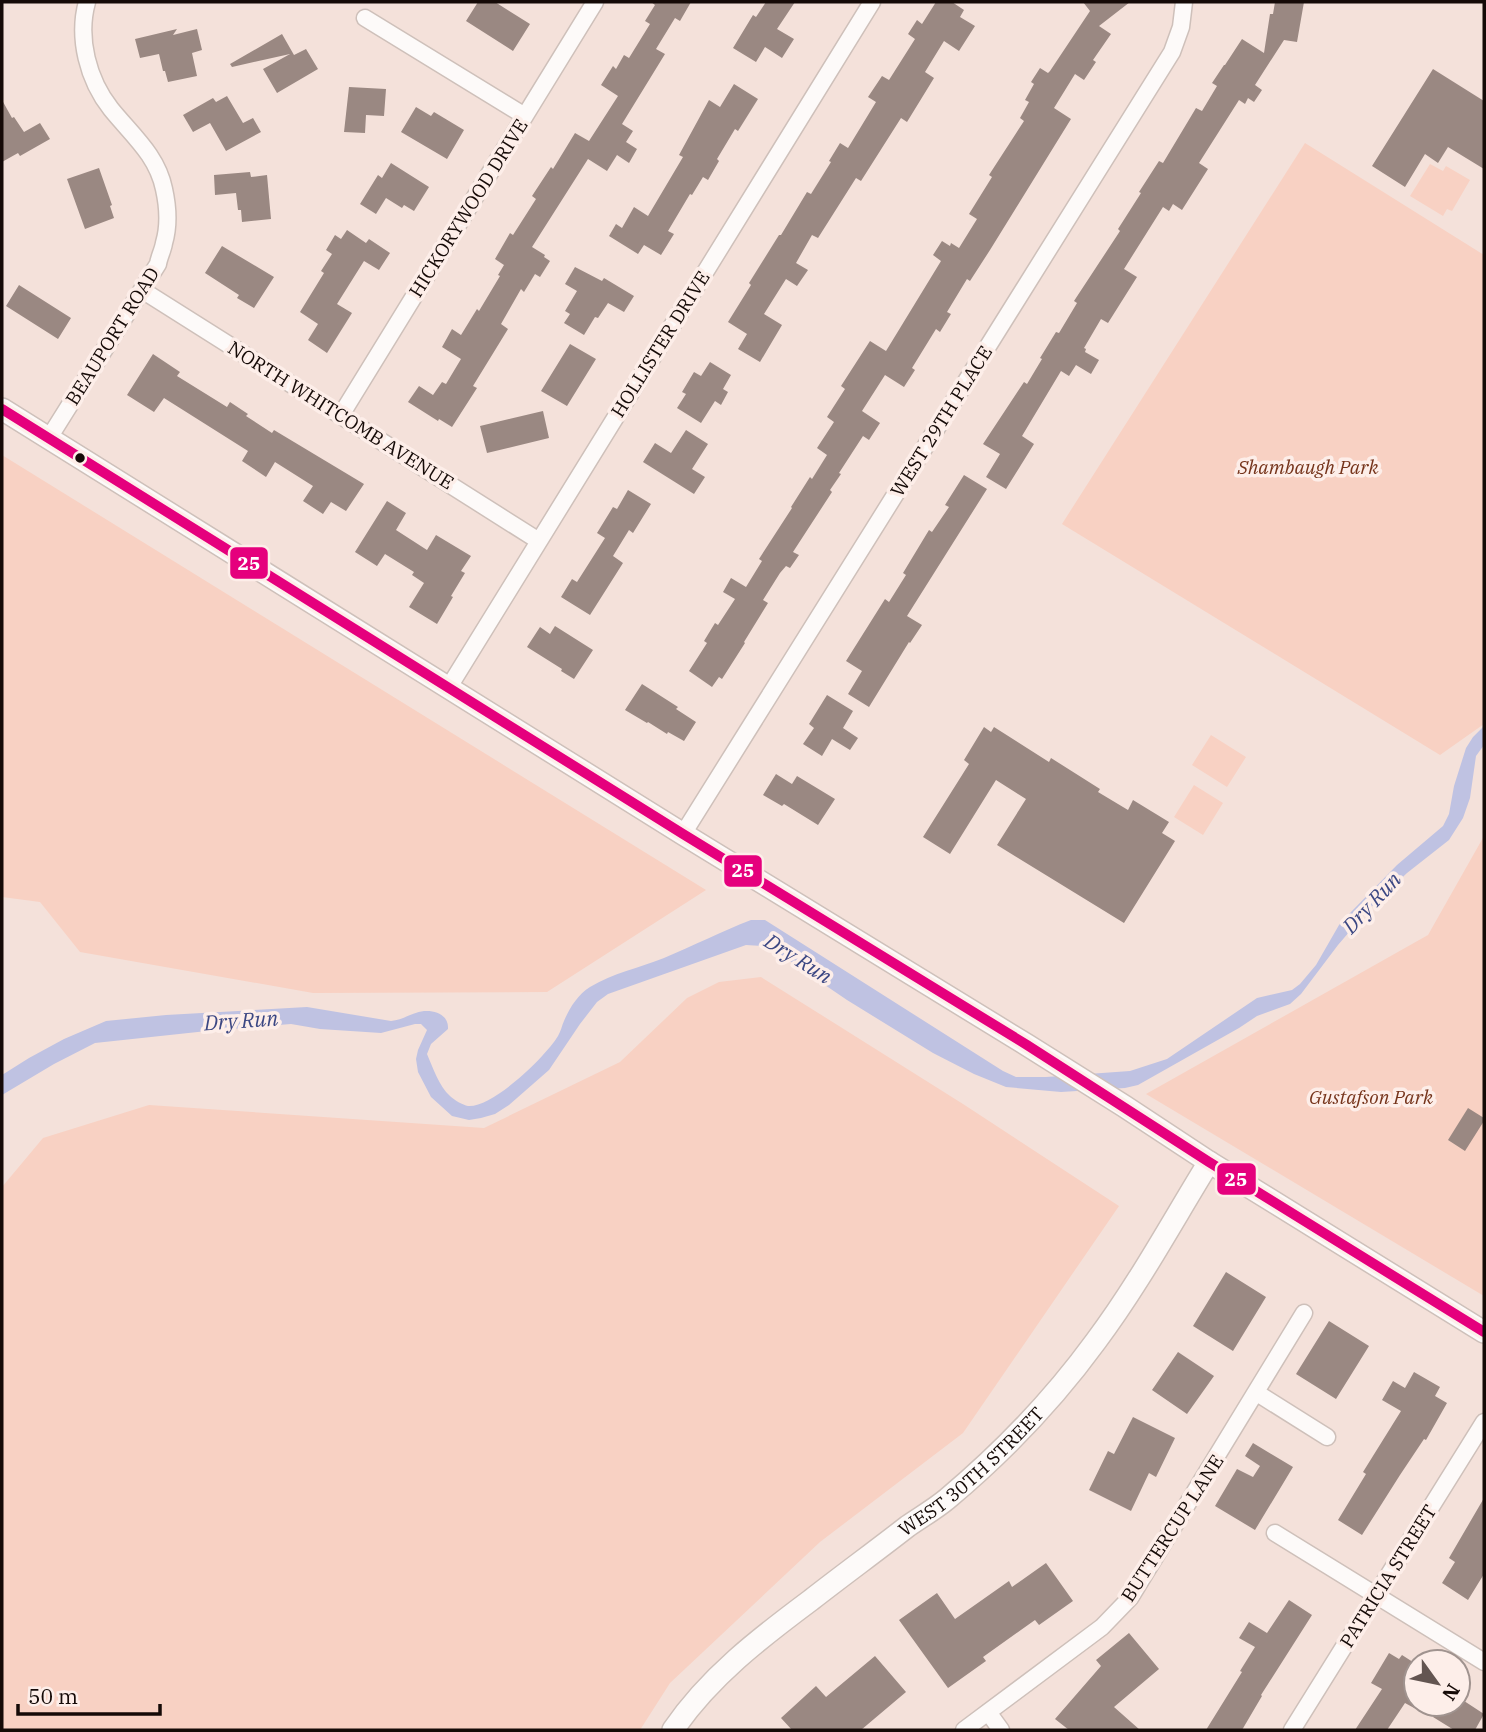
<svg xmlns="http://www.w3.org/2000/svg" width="1486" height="1732" font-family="'IBM Plex Serif',serif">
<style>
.green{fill:#f8d1c3}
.water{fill:#bfc2e2}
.building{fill:#9a8882}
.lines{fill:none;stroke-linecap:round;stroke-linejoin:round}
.street-casing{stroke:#cec0ba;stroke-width:19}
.secondary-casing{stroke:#cec0ba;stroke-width:24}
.street{stroke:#fdfaf9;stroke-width:16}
.secondary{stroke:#fdfaf9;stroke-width:21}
.bus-1-casing{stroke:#fdeee9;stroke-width:16}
.bus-1{stroke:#e5007d;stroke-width:10}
.bus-dot{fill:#150a07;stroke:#fdeee9;stroke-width:2.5}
.labels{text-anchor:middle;stroke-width:7;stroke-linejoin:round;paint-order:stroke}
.street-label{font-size:19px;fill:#150a07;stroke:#fdeee9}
.park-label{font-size:19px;font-style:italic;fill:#75331a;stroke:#fdeee9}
.water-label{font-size:21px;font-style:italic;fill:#3b4783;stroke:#fdeee9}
.line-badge{stroke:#fdeee9;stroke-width:2.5}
.badge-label{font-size:19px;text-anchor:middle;font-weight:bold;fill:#fff}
</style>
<rect width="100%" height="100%" fill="#f4e1da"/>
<path class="green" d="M 1305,143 L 1484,255 L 1484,724 L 1440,755 L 1062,524 Z
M 1430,164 L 1443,171 L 1446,166 L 1470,180 L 1452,211 L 1447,209 L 1443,216 L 1410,196 Z
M 2,455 L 706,890 L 547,992 L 313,993 L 80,952 L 40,902 L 2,897 Z
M 1211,735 L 1246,757 L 1227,787 L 1192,765 Z
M 1194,785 L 1223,803 L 1203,835 L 1174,817 Z
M 1484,836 L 1484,1296 L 1146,1094 L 1428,935 Z
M 761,977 L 963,1104 L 1119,1206 L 963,1433 L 820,1542 L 670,1683 L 640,1730 L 2,1730 L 2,1187 L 43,1138 L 149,1105 L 484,1128 L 620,1062 L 687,998 L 719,982 Z"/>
<path class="water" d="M 1484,726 L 1484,745 L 1476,756 L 1470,798 L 1463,818 L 1449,840 L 1407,873 L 1368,910 L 1338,945 L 1301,994 L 1290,1004 L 1257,1016 L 1239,1028 L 1138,1085 L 1125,1088 L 1061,1092 L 1006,1087 L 974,1074 L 933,1053 L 847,1000 L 775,951 L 762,946 L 746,945 L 608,994 L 597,1002 L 580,1024 L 549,1070 L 509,1105 L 495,1114 L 481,1118 L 469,1120 L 452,1116 L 431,1097 L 418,1072 L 416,1059 L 418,1050 L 427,1030 L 421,1024 L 415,1024 L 381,1033 L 320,1029 L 291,1024 L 207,1031 L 95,1043 L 54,1064 L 2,1095 L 2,1075 L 29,1058 L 64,1039 L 106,1021 L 166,1015 L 307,1007 L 391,1021 C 403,1020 413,1012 424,1011 C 437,1010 449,1016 448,1029 L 431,1044 L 427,1054 C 433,1068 439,1086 450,1096 C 454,1100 463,1105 468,1106 C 493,1108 546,1056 558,1036 C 561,1031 562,1025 564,1021 C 569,1009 578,994 590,987 C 613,973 639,968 664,958 C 693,946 722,931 751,920 L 765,920 L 1003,1071 L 1016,1077 L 1046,1077 L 1130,1071 L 1167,1059 L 1257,998 L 1292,990 L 1300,984 L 1316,965 L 1339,925 L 1351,912 L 1397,865 L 1443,826 L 1449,814 L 1454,786 L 1466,748 L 1473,737 Z"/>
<path class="building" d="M 478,2 L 495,2 L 530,24 L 513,51 L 466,21 Z
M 651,2 L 691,2 L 680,21 L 675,18 L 656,49 L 665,54 L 622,124 L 633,131 L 626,142 L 637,149 L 629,163 L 617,155 L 607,171 L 588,159 L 532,247 L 545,255 L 544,257 L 550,261 L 540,277 L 535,274 L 524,292 L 521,289 L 501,324 L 508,329 L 473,386 L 477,388 L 452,427 L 439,419 L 438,421 L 408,402 L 419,386 L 433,395 L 442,382 L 446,384 L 461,359 L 442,347 L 452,329 L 461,335 L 477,309 L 479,311 L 500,276 L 498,275 L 504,265 L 495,259 L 510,233 L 513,235 L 536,199 L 532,196 L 551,167 L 553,169 L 575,133 L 589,141 L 618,96 L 601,85 L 613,66 L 616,69 L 624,55 L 629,58 L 650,24 L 645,21 L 655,5 Z
M 766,2 L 795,2 L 777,29 L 794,39 L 782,58 L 765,47 L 756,62 L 733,48 L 753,15 L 756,17 Z
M 936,2 L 952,2 L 964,10 L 960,17 L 975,26 L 959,51 L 944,41 L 925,72 L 934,78 L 907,122 L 901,118 L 861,181 L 856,178 L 818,238 L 812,235 L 796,263 L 808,270 L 797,286 L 786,279 L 764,314 L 782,325 L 760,362 L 738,349 L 747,334 L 728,322 L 751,285 L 749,283 L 779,235 L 781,235 L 807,192 L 811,194 L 831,162 L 829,161 L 840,143 L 848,148 L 876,102 L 868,97 L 882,76 L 889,80 L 915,39 L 908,34 L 917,20 L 922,24 Z
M 1083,2 L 1130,2 L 1099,26 L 1111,34 L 1093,60 L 1096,62 L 1084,80 L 1075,74 L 1054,108 L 1071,119 L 990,250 L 970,281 L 967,279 L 947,312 L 951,314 L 940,332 L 936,329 L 912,368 L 915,370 L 904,387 L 885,375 L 862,411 L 880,423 L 869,440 L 863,436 L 839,473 L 841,474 L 830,490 L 832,492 L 793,552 L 799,555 L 790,568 L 786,566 L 780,573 L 763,600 L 768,603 L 744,642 L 745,643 L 722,679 L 719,677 L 712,687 L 689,671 L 707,643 L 704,641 L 715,623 L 718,625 L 735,599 L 723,592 L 731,578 L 746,587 L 762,561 L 759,559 L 792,508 L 791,507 L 810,477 L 812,479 L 827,455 L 817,448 L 834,422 L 827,417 L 845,389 L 841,386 L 870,341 L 886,351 L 941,261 L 933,255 L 942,241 L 950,246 L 951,243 L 959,248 L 977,219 L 969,214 L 992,177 L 989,175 L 1024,121 L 1020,118 L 1029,102 L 1025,100 L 1034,84 L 1031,82 L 1040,68 L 1048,73 L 1050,71 L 1090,11 Z
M 1275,2 L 1304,2 L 1297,42 L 1284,40 L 1255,85 L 1262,90 L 1254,102 L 1248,98 L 1245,104 L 1239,100 L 1199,163 L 1208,169 L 1182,210 L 1173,204 L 1169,211 L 1163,207 L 1124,269 L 1137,277 L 1108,323 L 1101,319 L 1084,348 L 1086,349 L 1085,352 L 1099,360 L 1091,374 L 1076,365 L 1069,376 L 1061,371 L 1022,436 L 1034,444 L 1006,489 L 986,477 L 1000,454 L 983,444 L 1024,382 L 1027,384 L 1042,359 L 1040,358 L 1056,332 L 1059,333 L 1077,303 L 1074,301 L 1120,231 L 1118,229 L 1141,193 L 1139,192 L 1159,161 L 1163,163 L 1196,108 L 1202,111 L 1217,86 L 1212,83 L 1224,65 L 1225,65 L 1242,39 L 1264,53 L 1270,14 L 1273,14 Z
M 177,29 L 173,35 L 197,29 L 202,50 L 192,53 L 197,76 L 168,82 L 165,71 L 163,71 L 159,54 L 140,58 L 135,39 Z
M 282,34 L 294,55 L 306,49 L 318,69 L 277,93 L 263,69 L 290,54 L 232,67 L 230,64 Z
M 1433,69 L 1484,101 L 1484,169 L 1448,147 L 1438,163 L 1425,154 L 1405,187 L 1372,166 Z
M 734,84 L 758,99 L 738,131 L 735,129 L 717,159 L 719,161 L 708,180 L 703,177 L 692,195 L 690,194 L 668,231 L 674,234 L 661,255 L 644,245 L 638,254 L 609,236 L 616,224 L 622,228 L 634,207 L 648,216 L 683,157 L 679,155 L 709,100 L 720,107 Z
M 349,87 L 386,89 L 384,116 L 366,115 L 365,133 L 344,132 Z
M 227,96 L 243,123 L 253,118 L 261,132 L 226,151 L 210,123 L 193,132 L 183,115 L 213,98 L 216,102 Z
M 2,100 L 12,118 L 14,117 L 24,132 L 40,123 L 50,139 L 20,156 L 18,153 L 2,162 Z
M 416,107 L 431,116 L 434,112 L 464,130 L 447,159 L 401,132 Z
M 391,163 L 429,187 L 414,211 L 404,205 L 402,208 L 386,198 L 376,214 L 360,204 L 378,175 L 382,178 Z
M 99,168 L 112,205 L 110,206 L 114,218 L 85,229 L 67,179 Z
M 250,172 L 251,177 L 267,175 L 271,219 L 242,222 L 241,210 L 238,210 L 236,193 L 215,195 L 214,175 Z
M 347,230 L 366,243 L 369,239 L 390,253 L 379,270 L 364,261 L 337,304 L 352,313 L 327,353 L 308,340 L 318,324 L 300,312 L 324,273 L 321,271 L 332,254 L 326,250 L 335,235 L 341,239 Z
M 222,246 L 274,277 L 254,308 L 237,298 L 239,295 L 205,273 Z
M 575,267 L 602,281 L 604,278 L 634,296 L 624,312 L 608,303 L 598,318 L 595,317 L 584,335 L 564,323 L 570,314 L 565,311 L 577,291 L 565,284 Z
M 19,285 L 71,318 L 58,339 L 6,306 Z
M 570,344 L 596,359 L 567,406 L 541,391 Z
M 153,354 L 180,372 L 177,376 L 227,407 L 230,402 L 248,414 L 246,416 L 272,433 L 274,430 L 364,484 L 346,511 L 331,502 L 323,514 L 303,501 L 313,486 L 275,462 L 266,477 L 242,461 L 248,451 L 164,398 L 154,412 L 127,395 Z
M 710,362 L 731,375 L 723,389 L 728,392 L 721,405 L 715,401 L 701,423 L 677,408 L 686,394 L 682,392 L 694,372 L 701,376 Z
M 543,411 L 549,438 L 487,453 L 480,426 Z
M 686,430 L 708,444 L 692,469 L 705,477 L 694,494 L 643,462 L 655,443 L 671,453 Z
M 964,475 L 987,489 L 907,616 L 922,625 L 910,643 L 909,642 L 869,707 L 848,694 L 862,671 L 846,661 L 885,599 L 889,602 L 906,575 L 903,573 L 929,530 L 932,532 L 949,507 L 945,505 Z
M 628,490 L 651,504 L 633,533 L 629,530 L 613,556 L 623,563 L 590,615 L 561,597 L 572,579 L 577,582 L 605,538 L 597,533 L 613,507 L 617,509 Z
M 387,501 L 406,513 L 396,530 L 427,550 L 436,535 L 471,556 L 461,571 L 465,573 L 451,596 L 453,597 L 437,624 L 409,607 L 424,583 L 412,575 L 414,572 L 385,554 L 377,566 L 355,552 Z
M 555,626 L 593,650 L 574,679 L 561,671 L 562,669 L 527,647 L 540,627 L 550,634 Z
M 642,684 L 678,707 L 676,709 L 696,722 L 684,741 L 668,732 L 667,734 L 648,722 L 647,723 L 625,710 Z
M 827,695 L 853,711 L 843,728 L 858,738 L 850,750 L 832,739 L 822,756 L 803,744 L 814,728 L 809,724 Z
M 984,727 L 991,732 L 994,727 L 1049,762 L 1051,758 L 1100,789 L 1098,792 L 1128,810 L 1133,800 L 1169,822 L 1162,833 L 1175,841 L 1124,923 L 997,845 L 1026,799 L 996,780 L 950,854 L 923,837 L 969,764 L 964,760 Z
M 776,774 L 792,784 L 797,776 L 835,799 L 818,825 L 784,804 L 782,806 L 763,795 Z
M 1468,1108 L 1484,1118 L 1484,1121 L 1465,1151 L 1448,1140 Z
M 1226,1272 L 1266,1297 L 1233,1351 L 1193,1326 Z
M 1329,1321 L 1369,1346 L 1336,1399 L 1296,1374 Z
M 1178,1352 L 1214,1376 L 1187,1414 L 1152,1390 Z
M 1414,1372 L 1440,1387 L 1435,1396 L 1447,1403 L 1426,1440 L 1424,1439 L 1400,1475 L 1362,1535 L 1338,1520 L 1366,1474 L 1363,1472 L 1401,1411 L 1382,1400 L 1393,1381 L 1405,1388 Z
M 1133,1417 L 1175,1438 L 1156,1477 L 1149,1473 L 1131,1511 L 1089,1490 L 1108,1451 L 1114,1454 Z
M 1253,1443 L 1293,1467 L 1255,1530 L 1215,1506 L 1237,1469 L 1253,1477 L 1260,1466 L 1245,1456 Z
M 1484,1498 L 1484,1574 L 1468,1600 L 1442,1583 L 1455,1562 L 1449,1558 Z
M 1046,1563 L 1073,1601 L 1039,1625 L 1035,1620 L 983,1657 L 986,1661 L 948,1688 L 899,1620 L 937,1593 L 955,1619 L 1009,1581 L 1012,1587 Z
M 1289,1600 L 1312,1615 L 1261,1695 L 1262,1696 L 1242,1730 L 1206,1730 L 1242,1672 L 1240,1671 L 1255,1647 L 1239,1638 L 1249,1622 L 1267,1633 Z
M 1129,1633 L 1159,1669 L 1114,1707 L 1140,1730 L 1069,1730 L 1055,1719 L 1101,1666 L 1096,1660 Z
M 1389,1653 L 1399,1659 L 1402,1655 L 1416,1664 L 1416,1709 L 1405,1703 L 1387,1730 L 1355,1730 L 1382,1689 L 1371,1683 Z
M 875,1656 L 906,1692 L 861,1730 L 792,1730 L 781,1718 L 816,1686 L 826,1697 Z
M 1458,1697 L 1484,1714 L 1475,1730 L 1454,1730 L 1433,1717 L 1441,1704 L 1458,1704 Z"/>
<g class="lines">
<g class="street-casing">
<path id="street" d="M 365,18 L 525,116
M 142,290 L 539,541
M 341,415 L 595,2
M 49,438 L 158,264 C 159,257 163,250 164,243 C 169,226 168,207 164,189 C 157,155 132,135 111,109 C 88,80 77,38 87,2
M 449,687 L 872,2
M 683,834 L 1172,52 L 1181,27 L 1184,2
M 1257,1393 L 1327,1437
M 1275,1533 L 1484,1662
M 988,1712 L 1001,1730
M 964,1730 L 1102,1627 L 1130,1598 L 1304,1313
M 1292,1730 L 1484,1422"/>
</g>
<g class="secondary-casing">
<g id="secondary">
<path d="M 2,409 L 683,834 L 1027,1045 L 1124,1106 L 1209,1162 L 1484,1332"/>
<path id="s1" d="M 673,1730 C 709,1677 760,1638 811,1600 C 843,1575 876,1551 908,1526 C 921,1517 935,1509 947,1499 C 1003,1452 1053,1400 1096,1341 C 1138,1285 1172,1222 1209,1162"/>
</g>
</g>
<use href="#street" class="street"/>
<use href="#secondary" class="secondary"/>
<g class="bus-1-casing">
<path id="bus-1" d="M 2,409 L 683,834 L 1027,1045 L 1209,1162 L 1484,1332"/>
</g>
<use href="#bus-1" class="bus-1"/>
</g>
<circle class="bus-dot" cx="80" cy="458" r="6"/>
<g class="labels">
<g class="street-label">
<text transform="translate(468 208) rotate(-58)" y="7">HICKORYWOOD DRIVE</text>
<text transform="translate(112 336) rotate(-58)" y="7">BEAUPORT ROAD</text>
<text transform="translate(660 344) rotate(-58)" y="7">HOLLISTER DRIVE</text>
<text transform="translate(341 415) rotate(32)" y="7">NORTH WHITCOMB AVENUE</text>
<text transform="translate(941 421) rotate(-58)" y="7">WEST 29TH PLACE</text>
<text dy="7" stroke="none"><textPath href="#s1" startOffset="396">WEST 30TH STREET</textPath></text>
<text transform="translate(1172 1528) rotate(-57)" y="7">BUTTERCUP LANE</text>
<text transform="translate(1388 1576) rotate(-58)" y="7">PATRICIA STREET</text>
</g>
<g class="park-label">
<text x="1308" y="474">Shambaugh Park</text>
<text x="1371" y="1104">Gustafson Park</text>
</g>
<g class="water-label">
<text transform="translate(1372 903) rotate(-47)" y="7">Dry Run</text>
<text transform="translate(798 959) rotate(32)" y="7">Dry Run</text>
<text transform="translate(241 1021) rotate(-4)" y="7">Dry Run</text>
</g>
</g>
<g class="line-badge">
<rect x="229" y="546" width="40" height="34" rx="7" fill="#e5007d"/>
<rect x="723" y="854" width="40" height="34" rx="7" fill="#e5007d"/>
<rect x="1216" y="1162" width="41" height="34" rx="7" fill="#e5007d"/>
</g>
<g class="badge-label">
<text x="249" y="570">25</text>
<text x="743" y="877">25</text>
<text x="1236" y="1186">25</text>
</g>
<rect width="1486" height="1732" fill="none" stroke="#150a07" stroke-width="7"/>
<g transform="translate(1437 1683) rotate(123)"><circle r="33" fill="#fdeee9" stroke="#a0938f" stroke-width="2"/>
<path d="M0-5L12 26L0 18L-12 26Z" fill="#635551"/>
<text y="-10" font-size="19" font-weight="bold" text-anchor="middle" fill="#150a07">N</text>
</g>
<path d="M18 1704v10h142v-10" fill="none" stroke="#150a07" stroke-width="3.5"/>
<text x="28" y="1704" font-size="21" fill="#150a07" stroke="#fdeee9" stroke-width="5" paint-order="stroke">50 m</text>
</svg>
